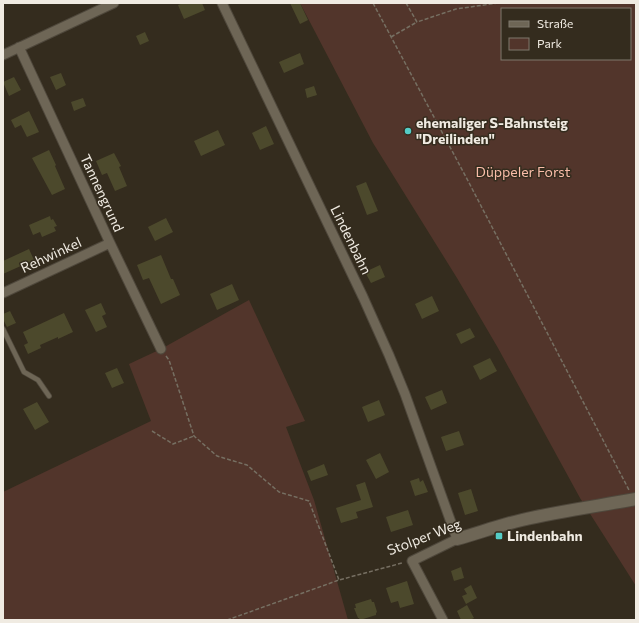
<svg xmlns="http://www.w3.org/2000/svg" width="639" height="623" font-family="Commissioner,sans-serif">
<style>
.green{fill:#52352b;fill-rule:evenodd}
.building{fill:#4c492c}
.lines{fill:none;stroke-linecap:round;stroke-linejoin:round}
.lane-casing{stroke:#4f483c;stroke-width:6}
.street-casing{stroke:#4f483c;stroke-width:11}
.secondary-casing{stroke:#4f483c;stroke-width:14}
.path{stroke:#766f62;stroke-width:1.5;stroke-dasharray:4 2;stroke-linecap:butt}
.lane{stroke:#6e6656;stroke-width:4.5}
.street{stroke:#6e6656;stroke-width:9}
.secondary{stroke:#6e6656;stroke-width:12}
.poi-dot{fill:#54cdc7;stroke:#342c1e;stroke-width:1.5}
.labels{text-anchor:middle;stroke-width:3;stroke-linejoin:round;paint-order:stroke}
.poi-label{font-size:14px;font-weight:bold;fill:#f0ebe2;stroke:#342c1e;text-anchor:start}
.park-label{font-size:14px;fill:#f9bca8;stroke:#342c1e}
.street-label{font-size:14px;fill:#f0ebe2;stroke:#342c1e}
</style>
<rect width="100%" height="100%" fill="#342c1e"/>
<path class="green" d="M 300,3 L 636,3 L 636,586 L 580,498 L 498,348 L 457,278 L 373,143 ZM 502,9 L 630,9 L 630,59 L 502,59 Z
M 249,300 L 305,421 L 286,427 L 314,500 L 348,620 L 3,620 L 3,492 L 151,421 L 129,364 L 161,349 Z"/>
<path class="building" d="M 183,3 L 202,3 L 205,10 L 184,19 L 178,5 Z
M 290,3 L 300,3 L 308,20 L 300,24 Z
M 145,32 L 149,41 L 140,45 L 136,36 Z
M 300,53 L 304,64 L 284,73 L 279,62 Z
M 61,73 L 66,85 L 56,90 L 50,77 Z
M 14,77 L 21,90 L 9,96 L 3,82 Z
M 314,86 L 317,95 L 307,98 L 305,89 Z
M 83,98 L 86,106 L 74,111 L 71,102 Z
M 29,111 L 39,132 L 27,137 L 21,125 L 15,128 L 11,120 Z
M 266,126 L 274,144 L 260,150 L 252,133 Z
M 218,130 L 225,145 L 201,156 L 194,141 Z
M 49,150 L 56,165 L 55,166 L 65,189 L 52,195 L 32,158 Z
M 114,153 L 121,166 L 119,167 L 127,186 L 115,191 L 107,173 L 102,175 L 96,161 Z
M 366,182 L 378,211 L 367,215 L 356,186 Z
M 50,216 L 51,220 L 53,219 L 57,226 L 54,227 L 56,231 L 42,237 L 40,232 L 33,235 L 29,225 Z
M 166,218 L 173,232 L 155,241 L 148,227 Z
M 29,249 L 34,260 L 3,274 L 3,261 Z
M 161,255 L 171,279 L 173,279 L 180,295 L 161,304 L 149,278 L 143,280 L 137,265 Z
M 380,265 L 385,277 L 371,283 L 365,272 Z
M 232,284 L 239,300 L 217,310 L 210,294 Z
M 432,296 L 439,311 L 422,319 L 415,304 Z
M 101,303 L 106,314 L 102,316 L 107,327 L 96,332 L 85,310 Z
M 10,311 L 16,323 L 7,327 L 3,319 L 3,314 Z
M 64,313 L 73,332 L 58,339 L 58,337 L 40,345 L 41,348 L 28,354 L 24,345 L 28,343 L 23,332 Z
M 470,328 L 475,337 L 461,344 L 456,334 Z
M 490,358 L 497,371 L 480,380 L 473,366 Z
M 117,368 L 124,383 L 112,388 L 105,373 Z
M 442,390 L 447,403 L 431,410 L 425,397 Z
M 379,400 L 385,415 L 368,422 L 362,407 Z
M 37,402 L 49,422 L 35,430 L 23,409 Z
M 459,431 L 464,445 L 446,451 L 441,437 Z
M 380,453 L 389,472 L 376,479 L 366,460 Z
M 324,464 L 328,475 L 311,481 L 307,471 Z
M 419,478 L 420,482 L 423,480 L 428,492 L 415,496 L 410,481 Z
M 365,482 L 373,507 L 356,512 L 358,518 L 341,523 L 336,508 L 361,500 L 356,485 Z
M 471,489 L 478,511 L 465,515 L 458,493 Z
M 408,510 L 413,525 L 391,532 L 386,517 Z
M 461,567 L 464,578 L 454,581 L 451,571 Z
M 407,581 L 414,604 L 400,608 L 398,601 L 391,603 L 386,588 Z
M 471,585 L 477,598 L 466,604 L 462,596 L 467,594 L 464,589 Z
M 371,599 L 372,602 L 374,602 L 377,612 L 376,613 L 376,615 L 360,620 L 359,618 L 358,618 L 354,608 L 356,608 L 355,604 Z
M 467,605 L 474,618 L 470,620 L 461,620 L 457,611 Z"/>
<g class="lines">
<g class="lane-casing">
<path id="lane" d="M 3,329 L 24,372 L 38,380 L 49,396"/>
</g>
<g class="street-casing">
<path id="street" d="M 222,3 L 363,297 L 389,355 L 405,394 L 457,539 L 412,561 L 443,620
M 19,47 L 110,243 L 161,349
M 3,55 L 114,3
M 3,293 L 110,243"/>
</g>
<g class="secondary-casing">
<path id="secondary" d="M 457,539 C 479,533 500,525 522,520 C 560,511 598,506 636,499"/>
</g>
<path class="path" d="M 373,3 L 466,177 L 629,490
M 406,3 L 417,22 L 456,9 L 498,3
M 391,37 L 417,22
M 166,356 L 169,360 L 194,436 L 217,456 L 247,465 L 279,492 L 309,501 L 339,580
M 152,431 L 173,444 L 194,436
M 227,620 L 339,580 L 402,563"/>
<use href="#lane" class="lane"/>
<use href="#street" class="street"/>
<use href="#secondary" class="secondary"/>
</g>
<g class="poi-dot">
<circle cx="408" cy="131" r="4"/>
<rect x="495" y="532" width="8" height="8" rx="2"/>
</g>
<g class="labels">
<g class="poi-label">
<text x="416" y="128">ehemaliger S-Bahnsteig<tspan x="416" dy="16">"Dreilinden"</tspan></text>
<text x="507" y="541">Lindenbahn</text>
</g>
<g class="park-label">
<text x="523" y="177">Düppeler Forst</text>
</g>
<g class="street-label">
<text transform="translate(102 193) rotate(65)" y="5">Tannengrund</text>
<text transform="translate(351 240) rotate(64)" y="5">Lindenbahn</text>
<text transform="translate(51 255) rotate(-25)" y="5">Rehwinkel</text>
<text transform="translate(424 537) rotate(-21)" y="5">Stolper Weg</text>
</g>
</g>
<rect width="639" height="623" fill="none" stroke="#f0ebe2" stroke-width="8"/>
<rect x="501" y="8" width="130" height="52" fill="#342c1e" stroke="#7f786c"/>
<rect x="509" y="21" width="20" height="6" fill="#6e6656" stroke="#7f786c"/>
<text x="537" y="28" font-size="12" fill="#f0ebe2">Straße</text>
<rect x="509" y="38" width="20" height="12" fill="#52352b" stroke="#7f786c"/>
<text x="537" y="48" font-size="12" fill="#f0ebe2">Park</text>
</svg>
